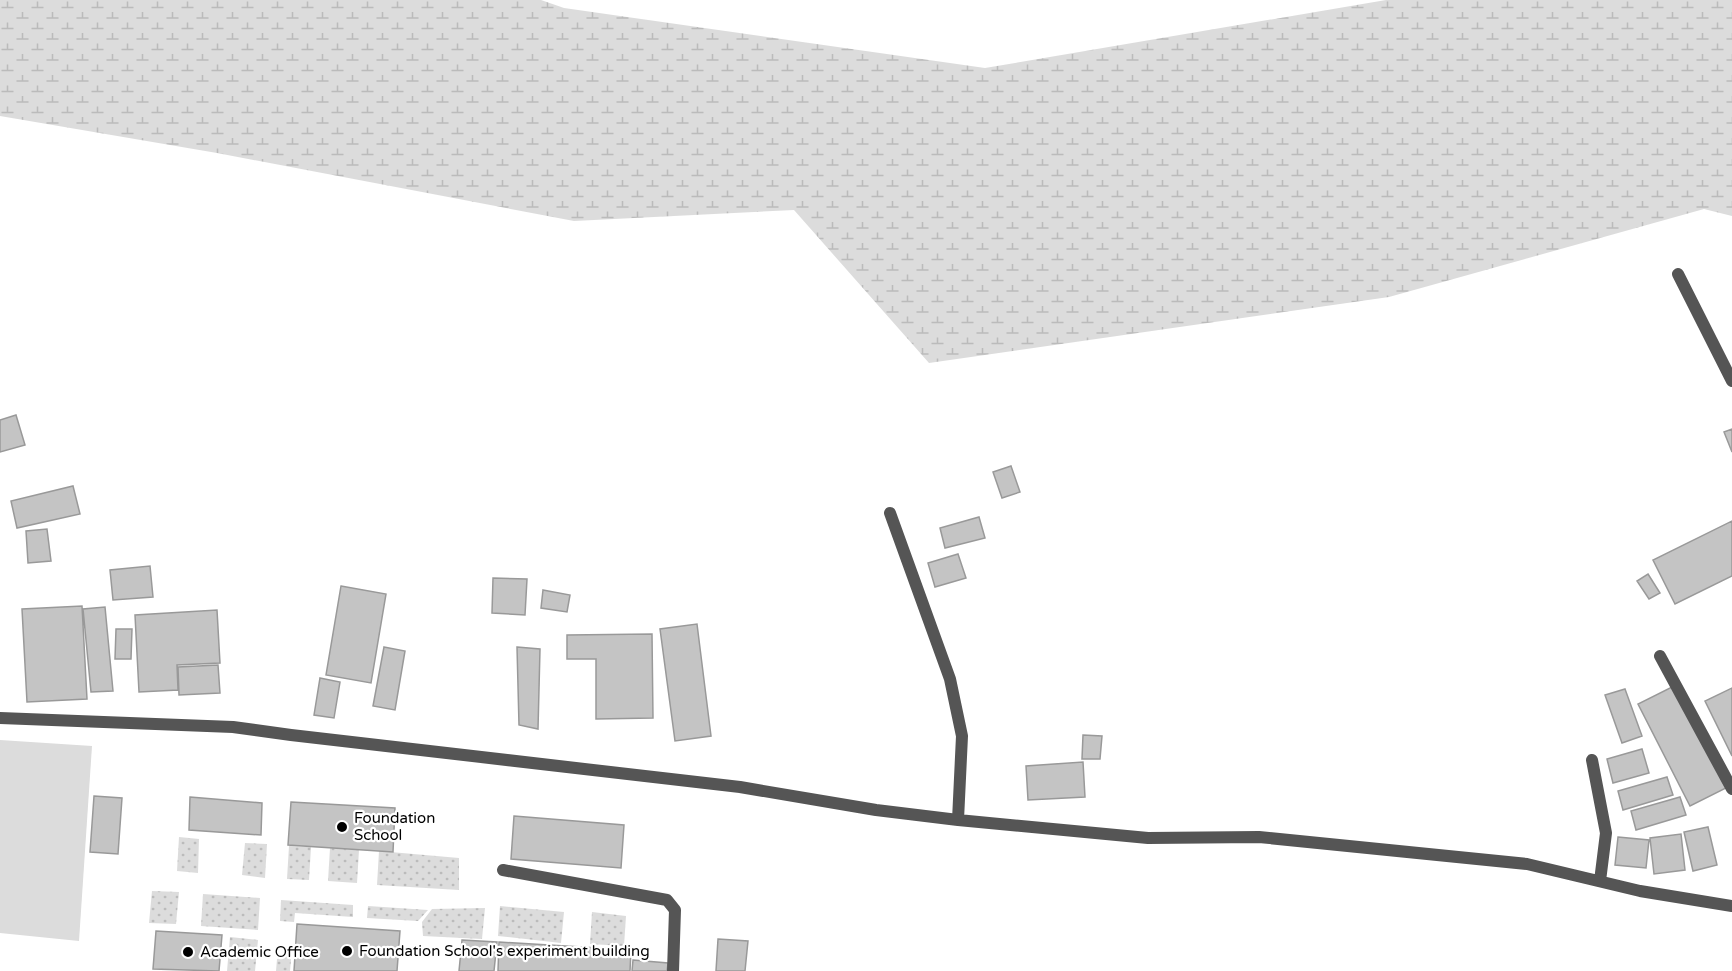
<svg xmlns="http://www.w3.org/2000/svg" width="1732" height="971" font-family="'Varela Round',sans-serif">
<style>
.grass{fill:#dcdcdc}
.wetland{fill:url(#wetland-marsh)}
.garden{fill:url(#garden-dots)}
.building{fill:#c4c4c4;stroke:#999;stroke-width:1.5}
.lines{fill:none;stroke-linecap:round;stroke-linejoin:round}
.lane{stroke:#555;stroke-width:12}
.street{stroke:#555;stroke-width:12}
.poi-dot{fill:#000;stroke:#fff;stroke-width:2}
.labels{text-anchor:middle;stroke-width:4.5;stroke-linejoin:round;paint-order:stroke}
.poi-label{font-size:15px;fill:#000;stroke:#fff;text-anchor:start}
</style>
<defs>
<pattern id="wetland-marsh" width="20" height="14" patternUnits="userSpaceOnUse" patternTransform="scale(1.5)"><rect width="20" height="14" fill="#dcdcdc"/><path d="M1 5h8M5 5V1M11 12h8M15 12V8" fill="none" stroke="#bbb"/></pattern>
<pattern id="garden-dots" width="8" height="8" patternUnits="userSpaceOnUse" patternTransform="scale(1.5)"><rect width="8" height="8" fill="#dcdcdc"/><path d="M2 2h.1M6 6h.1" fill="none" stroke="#bbb" stroke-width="1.8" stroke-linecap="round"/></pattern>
</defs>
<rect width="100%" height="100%" fill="#fff"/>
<path class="grass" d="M 0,740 L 92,746 L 79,941 L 0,933 Z"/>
<path class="wetland" d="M 0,0 L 541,0 L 564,8 L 985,68 L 1386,0 L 1732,0 L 1732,216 L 1704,209 L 1389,297 L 929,363 L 794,210 L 574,221 L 217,153 L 0,116 Z"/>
<path class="garden" d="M 179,837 L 199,839 L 198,873 L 177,871 Z
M 245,843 L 267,844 L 265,878 L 242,875 Z
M 289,846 L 311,847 L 309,880 L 287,879 Z
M 330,848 L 359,850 L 357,883 L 328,881 Z
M 379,851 L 459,858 L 459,890 L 377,885 Z
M 152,891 L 179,892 L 176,924 L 149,923 Z
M 203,894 L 260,898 L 258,930 L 201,926 Z
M 281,900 L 353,905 L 353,917 L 295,913 L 294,922 L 280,921 Z
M 368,906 L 428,910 L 418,921 L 367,918 Z
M 500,906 L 564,912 L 561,943 L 498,936 Z
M 485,908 L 482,939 L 423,936 L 422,922 L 432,909 Z
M 592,912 L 626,916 L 624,946 L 590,944 Z
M 230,937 L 258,940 L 255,971 L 227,971 Z
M 292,948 L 290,971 L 276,971 L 277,959 Z"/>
<path class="building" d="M 16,415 L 25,445 L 0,452 L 0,420 Z
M 1732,429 L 1732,452 L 1724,432 Z
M 1011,466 L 1020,492 L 1002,498 L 993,472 Z
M 73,486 L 80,514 L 17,528 L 11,501 Z
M 979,517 L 985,538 L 945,548 L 940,528 Z
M 1732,521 L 1732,576 L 1675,604 L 1653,560 Z
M 47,529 L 51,561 L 28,563 L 26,531 Z
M 958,554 L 966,578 L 935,587 L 928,563 Z
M 150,566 L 153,597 L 113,600 L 110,570 Z
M 1648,574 L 1660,593 L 1649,599 L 1637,581 Z
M 493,578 L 527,579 L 525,615 L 492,613 Z
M 341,586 L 386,594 L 371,683 L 326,675 Z
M 543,590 L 570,595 L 567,612 L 541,608 Z
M 82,606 L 87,699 L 27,702 L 22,609 Z
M 105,607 L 113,691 L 91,692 L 83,609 Z
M 217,610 L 220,663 L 177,665 L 178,690 L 139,692 L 135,615 Z
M 697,624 L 711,736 L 675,741 L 660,629 Z
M 116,629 L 132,629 L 131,659 L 115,659 Z
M 652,634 L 653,718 L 596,719 L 596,659 L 567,659 L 567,635 Z
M 384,647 L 405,651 L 395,710 L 373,706 Z
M 517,647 L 540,649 L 538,729 L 519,725 Z
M 218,665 L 220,693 L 179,695 L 178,667 Z
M 320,678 L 340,682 L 334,718 L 314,715 Z
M 1674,686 L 1726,788 L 1690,806 L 1638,704 Z
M 1732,688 L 1732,756 L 1705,701 Z
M 1625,689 L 1642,736 L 1622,743 L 1605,695 Z
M 1083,735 L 1102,736 L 1100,759 L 1082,759 Z
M 1642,749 L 1649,773 L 1613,783 L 1607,759 Z
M 1083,762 L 1085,797 L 1028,800 L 1026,766 Z
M 1667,777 L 1673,795 L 1623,810 L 1618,791 Z
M 94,796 L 122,798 L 118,854 L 90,852 Z
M 190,797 L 262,803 L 261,835 L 189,830 Z
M 1680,797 L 1686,815 L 1636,830 L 1631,811 Z
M 291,802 L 395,808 L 393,852 L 288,845 Z
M 514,816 L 624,825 L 621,868 L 511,859 Z
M 1708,827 L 1717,865 L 1693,871 L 1684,832 Z
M 1681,834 L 1685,870 L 1654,874 L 1650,838 Z
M 1618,837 L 1649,840 L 1646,868 L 1615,865 Z
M 297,924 L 400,931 L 397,971 L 294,971 Z
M 156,931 L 222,935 L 219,971 L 153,969 Z
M 718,939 L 748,941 L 745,971 L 716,971 Z
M 462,940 L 497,942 L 494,971 L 459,971 Z
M 499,942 L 631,950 L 630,971 L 498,971 Z
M 633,960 L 668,963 L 667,971 L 632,971 Z"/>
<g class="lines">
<path class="lane" d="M 503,870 L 667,900 L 675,910 L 673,971"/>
<path class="street" d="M 1678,274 L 1732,381
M 890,513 L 950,679 L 962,736 L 958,820
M 1660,656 L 1732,789
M 0,718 L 233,727 L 291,735 L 740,787 L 876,810 L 958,820 L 1148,838 L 1259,837 L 1527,864 L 1640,891 L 1732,906
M 1592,760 L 1606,833 L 1600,881"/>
</g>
<g class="poi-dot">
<circle cx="342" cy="827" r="6"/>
<circle cx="347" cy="951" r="6"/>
<circle cx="188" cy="952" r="6"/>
</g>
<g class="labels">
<g class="poi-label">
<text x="354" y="823">Foundation<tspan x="354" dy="17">School</tspan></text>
<text x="359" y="956">Foundation School's experiment building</text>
<text x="200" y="957">Academic Office</text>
</g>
</g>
</svg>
